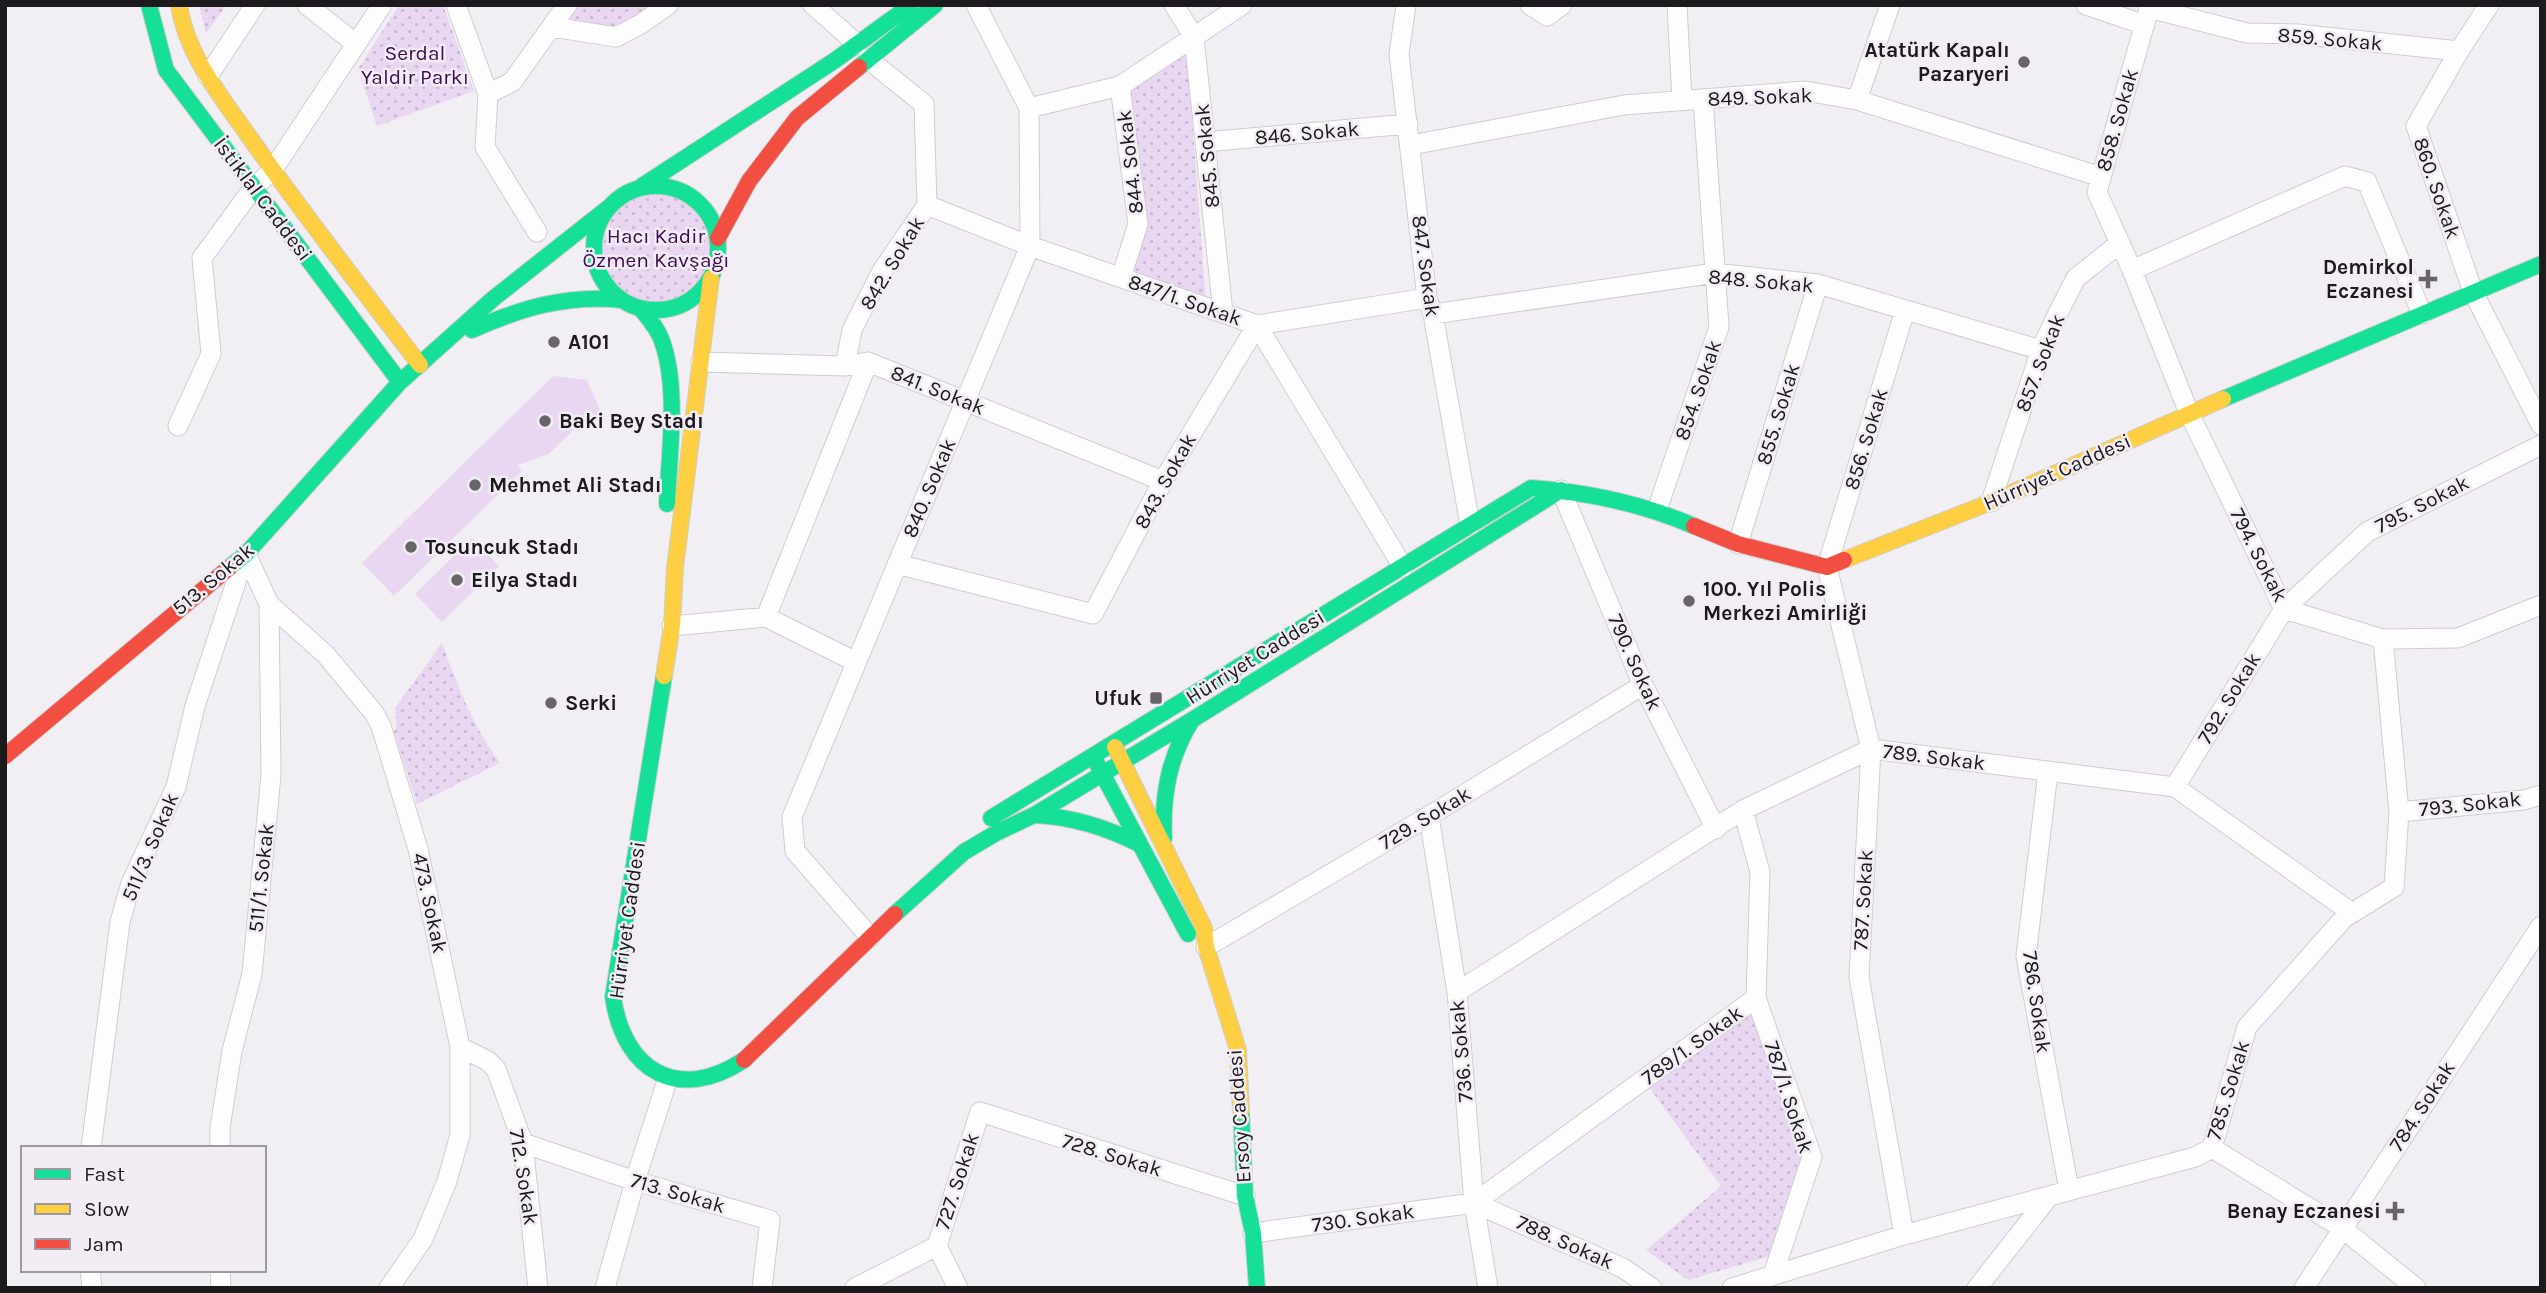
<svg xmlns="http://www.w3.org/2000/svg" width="2546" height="1293" font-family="Karla,sans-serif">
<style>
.grass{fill:url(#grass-dots)}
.garden{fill:#e9d7f2}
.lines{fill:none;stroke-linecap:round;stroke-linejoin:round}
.street-casing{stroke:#cfcdd0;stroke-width:21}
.fast-casing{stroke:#cfcdd0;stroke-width:18}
.slow-casing{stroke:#cfcdd0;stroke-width:18}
.jam-casing{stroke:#cfcdd0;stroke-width:18}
.street{stroke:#fdfdfd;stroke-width:19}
.fast{stroke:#16e098;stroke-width:16}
.slow{stroke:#ffcf43;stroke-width:16}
.jam{stroke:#f24e42;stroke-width:16}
.poi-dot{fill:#676568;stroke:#f2edf5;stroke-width:2.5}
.labels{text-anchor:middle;stroke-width:5;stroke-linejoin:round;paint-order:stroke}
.street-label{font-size:21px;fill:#1c1a1d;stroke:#f2edf5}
.poi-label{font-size:21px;font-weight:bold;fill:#1c1a1d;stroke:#f2edf5;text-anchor:start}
.park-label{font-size:21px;fill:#3e0c51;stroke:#f2edf5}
</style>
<defs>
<pattern id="grass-dots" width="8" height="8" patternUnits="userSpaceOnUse" patternTransform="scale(1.75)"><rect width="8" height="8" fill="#e9d7f2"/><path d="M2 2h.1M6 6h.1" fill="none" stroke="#c7b8cf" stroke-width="1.8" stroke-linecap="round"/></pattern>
</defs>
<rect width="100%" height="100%" fill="#f1eff3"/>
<path class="grass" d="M 199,5 L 226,5 L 206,34 Z
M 399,5 L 443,5 L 474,91 L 377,126 L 358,69 Z
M 567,5 L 668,5 L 616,37 L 552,27 Z
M 1187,51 L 1206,302 L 1127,273 L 1141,225 L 1129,88 Z
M594 248a62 62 0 1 1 124 0a62 62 0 1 1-124 0Z
M 442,643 C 457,685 474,728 500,763 L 417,804 L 394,732 L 397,725 L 395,708 Z
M 1754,1005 L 1806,1153 L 1774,1255 L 1688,1280 L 1646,1250 L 1721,1186 L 1646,1083 Z"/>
<path class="garden" d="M 553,376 L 587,380 L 605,422 L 587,424 L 584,420 L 549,454 L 518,465 L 522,471 L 394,596 L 362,563 Z
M 472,538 L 499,566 L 442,622 L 415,594 Z"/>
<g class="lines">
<g class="street-casing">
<path id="street" d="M 307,5 L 356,44
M 456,5 L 488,94 L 512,82 L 567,5
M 813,5 L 857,44
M 1174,5 L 1194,37 L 1223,313
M 1406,5 L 1399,54 L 1427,298 L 1433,314 L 1470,525
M 1530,5 L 1547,16 L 1562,5
M 1677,5 L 1682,100
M 2086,5 L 2145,25
M 2150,5 L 2097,192 L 2132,270 L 2189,413 L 2284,609 L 2383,639 L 2458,638 L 2541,605
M 2149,8 L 2247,33 L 2297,34 L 2459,51 L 2489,5
M 552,27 L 616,37 L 641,24 L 668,5
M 2459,51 L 2416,126 L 2473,292 L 2541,425
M 208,76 L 255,5
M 1120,86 L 1138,224 L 1121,278
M 488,94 L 485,147 L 537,232
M 1857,100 L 1890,5
M 1029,108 L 1120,86 L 1242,5
M 1205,142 L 1408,124
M 1411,145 L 1624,105 L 1805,91 L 1857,100 L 2101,177
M 927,205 L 1030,246 L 1257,325 L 1403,567
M 2132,270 L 2345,176 L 2367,182 L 2422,314
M 1433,314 L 1715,273 L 1818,284 L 2041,350
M 701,362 L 845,366 L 868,362 L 1163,481
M 845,366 L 852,330 L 882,271 L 927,205 L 924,104 L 868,59
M 178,426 L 211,354 L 202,258 L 254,187 L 272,171 L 382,5
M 1561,490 L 1643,685 L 1716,829
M 1991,502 L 2041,350 L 2058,313 L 2076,278 L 2120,243
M 1657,510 L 1719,327 L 1703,99
M 1738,544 L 1818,284
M 246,554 L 269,604 L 326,655 L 374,713 L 381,726 L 418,849 L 460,1047 L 460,1135 L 447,1181 L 423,1239 L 389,1288
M 897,564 L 1093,614 L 1163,481 L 1257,325 L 1427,298
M 766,617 L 868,362
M 672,626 L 766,617 L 856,662
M 2048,772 L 2026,956 L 2069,1190
M 2175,787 L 2284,609 L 2367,532 L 2541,445
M 2399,812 L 2524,800 L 2541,795
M 1429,816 L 1457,992 L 1474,1203 L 1488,1288
M 870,937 L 795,851 L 792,817 L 1030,246 L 1029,108 L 976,5
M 1206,947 L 1429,816 L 1643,685
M 1457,992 L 1743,810 L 1871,749 L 2175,787 L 2352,913
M 1756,998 L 1812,1157 L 1773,1275
M 460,1047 L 488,1061 L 496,1069 L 523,1143 L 538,1288
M 523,1143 L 635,1181 L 770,1220 L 762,1288
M 91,1148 L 120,922 L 131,883 L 176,787 L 195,706 L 245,555
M 220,1148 L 220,1128 L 232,1051 L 252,974 L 271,775 L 269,604
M 2212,1148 L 2342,1228 L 2416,1288
M 1474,1203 L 1623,1268 L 1652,1288
M 1253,1233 L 1474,1203 L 1756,998 L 1760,872 L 1743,810
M 1904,1235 L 1859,977 L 1871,749 L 1827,567 L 1905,310
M 90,1270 L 92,1288
M 220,1270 L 221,1288
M 605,1288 L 635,1181 L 668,1078
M 855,1288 L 937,1246
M 958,1288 L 937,1246 L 980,1112 L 1245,1196
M 1732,1288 L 1904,1235 L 2195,1157 L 2212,1148 L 2247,1027 L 2344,918 L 2394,887 L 2399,812 L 2383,639
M 1977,1288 L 2047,1199
M 2304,1288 L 2541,926"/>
</g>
<g class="fast-casing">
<path id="fast" d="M 149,5 L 166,70 L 400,382
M 859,67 L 935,5
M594 248a62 62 0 1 1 124 0a62 62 0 1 1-124 0Z
M 642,186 L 834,61 L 911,5
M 641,309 C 649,319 658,329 662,341 C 679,389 669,454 667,504
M 472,330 C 521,308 568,294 622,300
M 2223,399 L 2541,264
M 230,567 L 246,554 L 400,382 L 494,298 L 608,208
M 664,676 L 613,997 C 624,1072 679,1103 744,1060
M 1095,760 L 1188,934
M 1034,815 C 1073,817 1105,827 1139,844
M 991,818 L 1531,488 C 1587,492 1643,504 1694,526
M 1164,838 C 1162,795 1169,757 1192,720
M 895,914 L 964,852 L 996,833 L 1034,815 L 1192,720 L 1561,490
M 1241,1111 L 1245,1196 L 1253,1233 L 1257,1288"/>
</g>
<g class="slow-casing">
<path id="slow" d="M 179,5 C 186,54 220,95 248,135 C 303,214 362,289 420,365
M 1844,560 L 1991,502 L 2223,399
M 664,676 L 672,626 L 675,568 L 711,278
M 1115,747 L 1204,928 L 1206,947 L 1238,1050 L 1241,1111"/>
</g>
<g class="jam-casing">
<path id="jam" d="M 718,238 L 749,181 L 797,118 L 859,67
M 1694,526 L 1738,544 L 1827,567 L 1844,560
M 5,756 L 230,567
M 744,1060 L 895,914"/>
</g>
<use href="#street" class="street"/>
<use href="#fast" class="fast"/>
<use href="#slow" class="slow"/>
<use href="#jam" class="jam"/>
</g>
<g class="poi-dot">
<circle cx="2024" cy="62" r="7"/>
<path d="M2424.5 268.5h7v7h7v7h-7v7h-7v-7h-7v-7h7z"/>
<circle cx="554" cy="342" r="7"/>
<circle cx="545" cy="421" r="7"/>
<circle cx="475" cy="485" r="7"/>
<circle cx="411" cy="547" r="7"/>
<circle cx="457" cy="580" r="7"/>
<circle cx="1689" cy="601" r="7"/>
<rect x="1149" y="691" width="14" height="14" rx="3.5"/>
<circle cx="551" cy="703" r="7"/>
<path d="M2391.5 1200.5h7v7h7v7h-7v7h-7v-7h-7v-7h7z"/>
</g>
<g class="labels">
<g class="street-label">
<text transform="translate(2330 39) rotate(5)" y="7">859. Sokak</text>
<text transform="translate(1760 97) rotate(-2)" y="7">849. Sokak</text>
<text transform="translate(2117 120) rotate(-74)" y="7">858. Sokak</text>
<text transform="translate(1307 133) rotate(-5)" y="7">846. Sokak</text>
<text transform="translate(1207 156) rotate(-96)" y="7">845. Sokak</text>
<text transform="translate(1130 162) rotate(-97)" y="7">844. Sokak</text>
<text transform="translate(2437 188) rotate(71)" y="7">860. Sokak</text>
<text transform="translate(263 199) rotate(53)" y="7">İstiklal Caddesi</text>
<text transform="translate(892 263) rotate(-59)" y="7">842. Sokak</text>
<text transform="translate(1426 266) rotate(82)" y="7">847. Sokak</text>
<text transform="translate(1761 281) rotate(5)" y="7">848. Sokak</text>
<text transform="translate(1185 300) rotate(19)" y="7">847/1. Sokak</text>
<text transform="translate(2040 363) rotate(-69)" y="7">857. Sokak</text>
<text transform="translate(938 390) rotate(22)" y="7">841. Sokak</text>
<text transform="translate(1698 390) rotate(-71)" y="7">854. Sokak</text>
<text transform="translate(1778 414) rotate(-73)" y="7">855. Sokak</text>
<text transform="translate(1866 439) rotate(-73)" y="7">856. Sokak</text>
<text transform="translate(2057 472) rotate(-24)" y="7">Hürriyet Caddesi</text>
<text transform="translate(1165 481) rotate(-61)" y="7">843. Sokak</text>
<text transform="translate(929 488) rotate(-67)" y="7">840. Sokak</text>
<text transform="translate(2422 504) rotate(-27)" y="7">795. Sokak</text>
<text transform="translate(2259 555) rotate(63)" y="7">794. Sokak</text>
<text transform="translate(213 579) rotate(-40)" y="7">513. Sokak</text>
<text transform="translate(1255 657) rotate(-32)" y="7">Hürriyet Caddesi</text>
<text transform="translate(1635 662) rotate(66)" y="7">790. Sokak</text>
<text transform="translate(2229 698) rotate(-59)" y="7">792. Sokak</text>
<text transform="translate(1934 757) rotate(7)" y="7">789. Sokak</text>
<text transform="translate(2470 804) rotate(-6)" y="7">793. Sokak</text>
<text transform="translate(1425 818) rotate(-31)" y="7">729. Sokak</text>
<text transform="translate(150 847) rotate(-67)" y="7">511/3. Sokak</text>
<text transform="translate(261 878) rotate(-84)" y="7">511/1. Sokak</text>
<text transform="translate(1863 900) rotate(-87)" y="7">787. Sokak</text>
<text transform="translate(430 903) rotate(78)" y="7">473. Sokak</text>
<text transform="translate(627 920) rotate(-82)" y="7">Hürriyet Caddesi</text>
<text transform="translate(2037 1002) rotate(82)" y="7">786. Sokak</text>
<text transform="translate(1692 1045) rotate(-36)" y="7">789/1. Sokak</text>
<text transform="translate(1461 1051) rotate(-95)" y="7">736. Sokak</text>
<text transform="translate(2228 1090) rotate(-73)" y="7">785. Sokak</text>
<text transform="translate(1789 1097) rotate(72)" y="7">787/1. Sokak</text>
<text transform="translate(2422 1106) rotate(-57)" y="7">784. Sokak</text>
<text transform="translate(1239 1116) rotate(-94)" y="7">Ersoy Caddesi</text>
<text transform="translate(1112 1155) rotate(17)" y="7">728. Sokak</text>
<text transform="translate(524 1177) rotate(81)" y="7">712. Sokak</text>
<text transform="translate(957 1181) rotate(-72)" y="7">727. Sokak</text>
<text transform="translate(678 1193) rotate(16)" y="7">713. Sokak</text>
<text transform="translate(1363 1218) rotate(-8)" y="7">730. Sokak</text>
<text transform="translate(1565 1242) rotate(24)" y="7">788. Sokak</text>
</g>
<g class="poi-label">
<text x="2010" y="57" text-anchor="end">Atatürk Kapalı<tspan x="2010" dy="24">Pazaryeri</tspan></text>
<text x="2414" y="274" text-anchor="end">Demirkol<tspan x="2414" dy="24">Eczanesi</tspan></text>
<text x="568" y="349">A101</text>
<text x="559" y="428">Baki Bey Stadı</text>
<text x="489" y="492">Mehmet Ali Stadı</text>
<text x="425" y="554">Tosuncuk Stadı</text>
<text x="471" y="587">Eilya Stadı</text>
<text x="1703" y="596">100. Yıl Polis<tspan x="1703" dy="24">Merkezi Amirliği</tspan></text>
<text x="1142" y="705" text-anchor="end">Ufuk</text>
<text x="565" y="710">Serki</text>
<text x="2381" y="1218" text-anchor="end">Benay Eczanesi</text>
</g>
<g class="park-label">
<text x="415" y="60">Serdal<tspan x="415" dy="24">Yaldir Parkı</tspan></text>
<text x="656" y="243">Hacı Kadir<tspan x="656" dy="24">Özmen Kavşağı</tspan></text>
</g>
</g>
<rect width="2546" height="1293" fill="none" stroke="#1c1a1d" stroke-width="14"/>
<rect x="21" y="1146" width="245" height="126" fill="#f2edf5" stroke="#9c999f" stroke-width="2"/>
<rect x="35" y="1169" width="35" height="10" fill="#16e098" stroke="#9c999f" stroke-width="2"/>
<text x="84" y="1181" font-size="21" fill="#1c1a1d">Fast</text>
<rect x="35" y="1204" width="35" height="10" fill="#ffcf43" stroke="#9c999f" stroke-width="2"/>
<text x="84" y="1216" font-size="21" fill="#1c1a1d">Slow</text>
<rect x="35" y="1239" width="35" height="10" fill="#f24e42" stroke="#9c999f" stroke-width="2"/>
<text x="84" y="1251" font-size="21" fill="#1c1a1d">Jam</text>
</svg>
